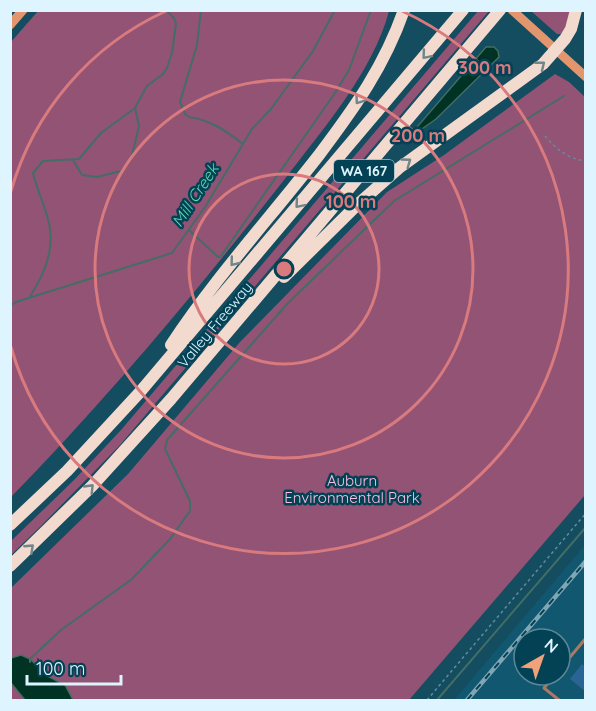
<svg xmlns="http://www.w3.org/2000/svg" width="596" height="711" font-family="Quicksand,sans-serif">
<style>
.built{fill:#11576f;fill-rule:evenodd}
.green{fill:#935375}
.water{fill:#003323;stroke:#436d65;stroke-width:1.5}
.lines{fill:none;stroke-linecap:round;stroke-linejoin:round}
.stream{stroke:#436d65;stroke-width:2}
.building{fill:#2a6495}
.path{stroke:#628c9d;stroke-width:1.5;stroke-dasharray:3 3;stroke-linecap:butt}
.lane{stroke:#ab7961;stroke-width:3}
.secondary{stroke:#e3956e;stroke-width:9}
.highway{stroke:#f2dace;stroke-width:12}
.rail-casing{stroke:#80a6b4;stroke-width:4.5}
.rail{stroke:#034155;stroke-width:2;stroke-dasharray:7;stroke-linecap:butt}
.oneway{stroke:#6f868b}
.ring{fill:none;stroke:#d97a7e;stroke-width:3}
.labels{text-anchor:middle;stroke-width:5;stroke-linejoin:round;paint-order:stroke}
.shield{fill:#034155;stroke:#9cbecb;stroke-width:1.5}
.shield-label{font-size:14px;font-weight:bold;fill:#def4fe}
.street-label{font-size:15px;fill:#def4fe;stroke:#034155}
.park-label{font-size:15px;fill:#fcc0de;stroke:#034155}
.water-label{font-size:16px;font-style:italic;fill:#5bdaae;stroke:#034155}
.centre{fill:#d97a7e;stroke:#034155;stroke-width:3}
.ring-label{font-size:18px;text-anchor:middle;font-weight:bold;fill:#d97a7e;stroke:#034155;stroke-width:5;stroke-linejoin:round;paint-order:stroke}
</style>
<rect width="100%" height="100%" fill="#144c60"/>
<path class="built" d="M 585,545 L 585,700 L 454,700 ZM 524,639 L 560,639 L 560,675 L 524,675 Z"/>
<path class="green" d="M 38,11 L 389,11 C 373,72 322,130 284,180 C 198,290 108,398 11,497 L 11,42 Z
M 478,11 L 489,11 L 120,445 L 41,526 L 11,555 L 12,540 L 74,480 L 121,430 Z
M 531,11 L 572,11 L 565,30 L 561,34 L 557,34 Z
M 555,74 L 569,82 L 585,97 L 585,495 L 409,700 L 11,700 L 11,588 L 128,474 L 240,342 L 387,192 L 444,155 Z"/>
<path class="water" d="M 486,47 L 494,47 L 498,51 L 499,57 L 436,119 L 412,136 L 411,134 Z
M 21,655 L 30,659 L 49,677 L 65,685 L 73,700 L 25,700 L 11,683 L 11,658 Z"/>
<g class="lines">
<path class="stream" d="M 201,10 L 197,45 L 180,102 L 185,114 L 189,117 C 211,120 226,131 243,144
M 73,160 L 82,175 L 97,177 L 121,171 L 131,160 L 139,126 L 135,108
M 189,230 L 218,257 L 221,256 L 335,93 L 349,70 L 371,10
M 29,298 C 44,275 55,250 49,223 C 45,206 37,190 33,173 L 43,161 L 79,159 L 101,133 L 135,108 L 147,86 L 163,74 L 167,68 L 172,53 L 176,24 L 174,18 L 166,10
M 10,306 L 16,302 L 172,253 L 205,207 L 252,129 L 271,109 L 313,51 L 335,10
M 30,662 L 30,659 L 61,630 L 132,579 L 170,539 L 190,511 L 190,501 L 165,449 L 167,440 L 288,303 L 394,201 L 564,96
M 437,700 L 586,527"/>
</g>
<path class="building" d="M 582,664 L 586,667 L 586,692 L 570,679 Z"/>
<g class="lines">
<path class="path" d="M 545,136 C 556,149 568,159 586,161
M 427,700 L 586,513"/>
<path class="lane" d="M 560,669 L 586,638
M 555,675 L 544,688 L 559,700"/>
<path class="secondary" d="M 512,10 L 586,77
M 10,25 L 23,10"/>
<path class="highway" d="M 284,277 L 357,205 L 399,168 L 543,64 L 565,39 L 571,29 L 576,10
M 171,345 C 215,278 270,218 319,155 C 355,107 384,67 404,10
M 10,525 L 67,471 L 140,392 L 463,10
M 10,566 L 92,486 L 171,399 L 500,10"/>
<g class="rail-casing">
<path id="rail" d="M 467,700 L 586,561"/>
</g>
<use href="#rail" class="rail"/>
</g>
<defs><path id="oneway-chevron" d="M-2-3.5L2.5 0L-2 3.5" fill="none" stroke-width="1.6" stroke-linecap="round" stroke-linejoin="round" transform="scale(1.5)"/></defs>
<g class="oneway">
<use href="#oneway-chevron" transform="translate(426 55) rotate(130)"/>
<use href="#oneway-chevron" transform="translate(541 65) rotate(-39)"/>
<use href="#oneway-chevron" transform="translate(359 100) rotate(126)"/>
<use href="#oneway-chevron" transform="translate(407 162) rotate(-36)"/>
<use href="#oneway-chevron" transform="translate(299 204) rotate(130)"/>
<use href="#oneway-chevron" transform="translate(234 262) rotate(129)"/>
<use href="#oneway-chevron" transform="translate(90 488) rotate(-46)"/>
<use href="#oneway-chevron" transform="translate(30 548) rotate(-43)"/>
</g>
<g class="ring">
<circle cx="284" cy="269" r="95"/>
<circle cx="284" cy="269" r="189"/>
<path d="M11 191A284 284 0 0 1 166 11M402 11A284 284 0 1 1 11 347"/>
</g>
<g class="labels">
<rect class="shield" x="334" y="160" width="60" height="22" rx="4.5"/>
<g class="shield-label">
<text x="364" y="176">WA 167</text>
</g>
<g class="street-label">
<text transform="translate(215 325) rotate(-50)" y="5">Valley Freeway</text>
</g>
<g class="park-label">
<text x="352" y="486">Auburn<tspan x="352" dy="17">Environmental Park</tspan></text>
</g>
<g class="water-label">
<text transform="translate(195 195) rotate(-57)" y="6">Mill Creek</text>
</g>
</g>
<circle cx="284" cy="269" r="9" class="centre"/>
<g class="ring-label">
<text x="485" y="74">300 m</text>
<text x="418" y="142">200 m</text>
<text x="351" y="208">100 m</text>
</g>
<rect width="596" height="711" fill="none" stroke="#def4fe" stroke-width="24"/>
<g transform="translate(542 657) rotate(40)"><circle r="28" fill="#034155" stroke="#5b8999" stroke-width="1.5"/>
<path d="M0-4.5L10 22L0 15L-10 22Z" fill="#f0a27a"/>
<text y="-9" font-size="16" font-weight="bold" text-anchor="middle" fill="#def4fe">N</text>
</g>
<path d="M27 675v9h94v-9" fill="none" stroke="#def4fe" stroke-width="3"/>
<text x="36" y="675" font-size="18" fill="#def4fe" stroke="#034155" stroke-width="4.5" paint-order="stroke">100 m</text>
</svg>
